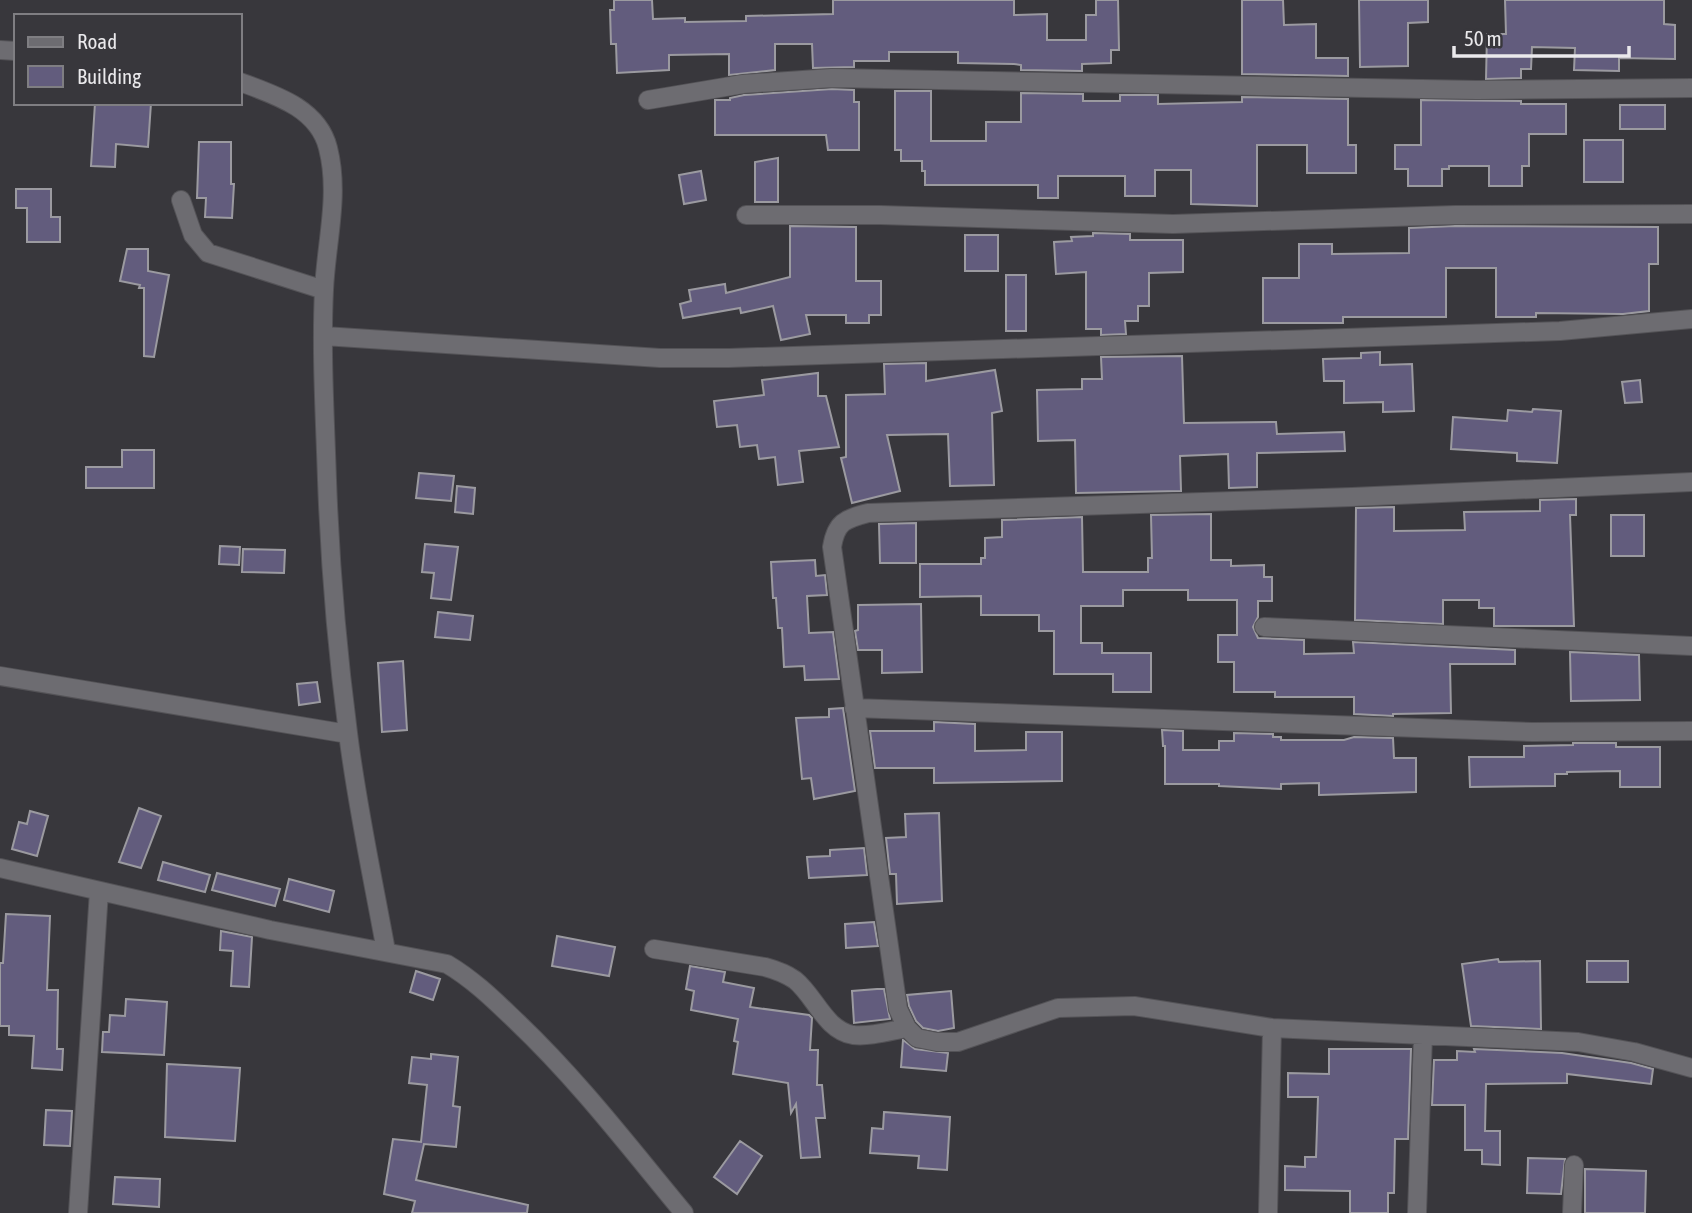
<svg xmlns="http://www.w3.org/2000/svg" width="1692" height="1213" font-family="'Asap Condensed',sans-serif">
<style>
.building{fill:#625c7d;stroke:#9b9aa0;stroke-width:2}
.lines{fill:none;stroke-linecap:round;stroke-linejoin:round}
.minor-casing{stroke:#545357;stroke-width:20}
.minor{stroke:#6d6c71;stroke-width:18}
</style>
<rect width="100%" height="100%" fill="#38373c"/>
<path class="building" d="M 614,0 L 652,0 L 653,19 L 685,18 L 685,22 L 746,21 L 746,16 L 833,14 L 833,0 L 1014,0 L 1014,15 L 1047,14 L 1047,40 L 1086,40 L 1086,15 L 1096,15 L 1096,0 L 1118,0 L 1119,50 L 1111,50 L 1111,63 L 1082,64 L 1082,71 L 1021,70 L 1021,65 L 1014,64 L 958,63 L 958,52 L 889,52 L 889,61 L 854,61 L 854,67 L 813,68 L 812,44 L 775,44 L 775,70 L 729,75 L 729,54 L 669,55 L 669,70 L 617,73 L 616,44 L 611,44 L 610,10 L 614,10 Z
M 1242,0 L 1283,0 L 1284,25 L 1316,24 L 1316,58 L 1348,58 L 1348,76 L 1242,74 Z
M 1359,0 L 1428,0 L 1428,22 L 1408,23 L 1408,66 L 1360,67 Z
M 1505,0 L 1664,0 L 1664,24 L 1675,25 L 1675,59 L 1619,58 L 1619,71 L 1574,70 L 1575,48 L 1532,47 L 1531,69 L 1521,69 L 1521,78 L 1486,79 L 1487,34 L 1506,34 Z
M 832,89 L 854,90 L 854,102 L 859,102 L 859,150 L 828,150 L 826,135 L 715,135 L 715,100 L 730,100 L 730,98 L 744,95 Z
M 895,91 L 931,91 L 931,141 L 986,141 L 986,122 L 1021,122 L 1021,93 L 1083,94 L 1083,101 L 1120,101 L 1120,95 L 1158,95 L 1158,104 L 1242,102 L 1242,97 L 1348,99 L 1348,145 L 1356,145 L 1356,173 L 1307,173 L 1307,145 L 1257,145 L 1257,206 L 1191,204 L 1191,170 L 1155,170 L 1155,196 L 1125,196 L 1125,176 L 1058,176 L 1058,198 L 1038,198 L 1038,185 L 925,185 L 925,171 L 922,171 L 922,161 L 901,161 L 901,150 L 895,150 Z
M 1421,100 L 1521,101 L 1521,104 L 1566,104 L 1566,134 L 1529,134 L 1529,166 L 1522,166 L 1522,186 L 1489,186 L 1489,166 L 1449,166 L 1449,169 L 1442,169 L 1442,186 L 1408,186 L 1408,169 L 1395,169 L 1395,145 L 1421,145 Z
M 95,103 L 151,103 L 148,147 L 116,144 L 115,167 L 91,166 Z
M 1620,105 L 1665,105 L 1665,129 L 1620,129 Z
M 1584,140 L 1623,140 L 1623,182 L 1584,182 Z
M 199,142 L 231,142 L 231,184 L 234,184 L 232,218 L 205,217 L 206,198 L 197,198 Z
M 778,158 L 778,202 L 755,202 L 755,162 Z
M 701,171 L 706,200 L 684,204 L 679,175 Z
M 16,189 L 51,189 L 51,217 L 60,217 L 60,242 L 27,242 L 27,208 L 16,208 Z
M 790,226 L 856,227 L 856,281 L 881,281 L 881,315 L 869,315 L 869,323 L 846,323 L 846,315 L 806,315 L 810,334 L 781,340 L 773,306 L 741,313 L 740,308 L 683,318 L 680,304 L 691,301 L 689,290 L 725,284 L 726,293 L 790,277 Z
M 1455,226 L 1658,227 L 1658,264 L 1649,264 L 1649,311 L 1623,314 L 1536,313 L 1536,317 L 1496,317 L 1496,268 L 1446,268 L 1446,317 L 1343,317 L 1343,323 L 1263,323 L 1263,278 L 1299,278 L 1299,244 L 1332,244 L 1332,254 L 1409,253 L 1409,228 Z
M 1093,233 L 1130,234 L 1130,240 L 1183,240 L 1183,272 L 1149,273 L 1149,306 L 1138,306 L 1138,321 L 1125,321 L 1126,334 L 1101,335 L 1101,329 L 1086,329 L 1086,272 L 1056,274 L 1054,242 L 1072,241 L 1071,237 L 1093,236 Z
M 965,235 L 998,235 L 998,271 L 965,271 Z
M 127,249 L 148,249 L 148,271 L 169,275 L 154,357 L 144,356 L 144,288 L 139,288 L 140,285 L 120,281 Z
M 1006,275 L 1026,275 L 1026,331 L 1006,331 Z
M 1380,352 L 1380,365 L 1412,364 L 1414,411 L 1383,412 L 1383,402 L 1344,403 L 1344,381 L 1324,381 L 1323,359 L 1361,358 L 1361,353 Z
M 1182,356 L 1184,423 L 1276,422 L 1277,434 L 1344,432 L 1345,451 L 1257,453 L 1257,487 L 1229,488 L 1228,454 L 1180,456 L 1181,491 L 1076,493 L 1075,440 L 1038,441 L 1037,390 L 1082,389 L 1082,379 L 1102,379 L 1101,357 Z
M 926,363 L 926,381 L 995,370 L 1002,411 L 992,413 L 994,485 L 950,486 L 948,434 L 887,435 L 900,491 L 852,503 L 841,458 L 846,457 L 846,395 L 885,394 L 884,364 Z
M 818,373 L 818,396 L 826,396 L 839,447 L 799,451 L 803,482 L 778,485 L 775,457 L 759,459 L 757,445 L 740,447 L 737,425 L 717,427 L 714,401 L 764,395 L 762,380 Z
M 1640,380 L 1642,402 L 1625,403 L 1622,382 Z
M 1533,409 L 1561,411 L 1557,463 L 1517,461 L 1517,453 L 1451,449 L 1453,417 L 1507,421 L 1508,410 L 1532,412 Z
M 122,450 L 154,450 L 154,488 L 86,488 L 86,467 L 122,467 Z
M 419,473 L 454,476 L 451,501 L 416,498 Z
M 457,486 L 475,488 L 473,514 L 455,512 Z
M 1576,499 L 1576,515 L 1570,515 L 1574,626 L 1494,626 L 1494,608 L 1479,608 L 1479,600 L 1443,600 L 1443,624 L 1355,620 L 1356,508 L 1394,507 L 1394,531 L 1465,530 L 1464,512 L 1540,511 L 1540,500 Z
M 1211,514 L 1211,560 L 1231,560 L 1231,566 L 1264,565 L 1264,577 L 1272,577 L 1272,601 L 1258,601 L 1258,617 L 1253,627 L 1258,638 L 1304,640 L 1304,654 L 1354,653 L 1353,642 L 1515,650 L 1515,664 L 1450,664 L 1451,713 L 1393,714 L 1393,716 L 1354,714 L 1354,697 L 1275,697 L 1275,692 L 1234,692 L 1234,662 L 1218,662 L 1218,635 L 1237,635 L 1237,600 L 1188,600 L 1188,590 L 1123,590 L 1123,606 L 1081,606 L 1081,643 L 1102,643 L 1102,653 L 1151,653 L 1151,692 L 1113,692 L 1113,674 L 1054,674 L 1054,631 L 1039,631 L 1039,615 L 981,615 L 981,596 L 920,597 L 920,564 L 981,564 L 981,558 L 985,558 L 985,538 L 1002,537 L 1002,520 L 1082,517 L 1083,572 L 1148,572 L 1148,558 L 1152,558 L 1151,515 Z
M 1611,515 L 1644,515 L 1644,556 L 1611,556 Z
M 916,523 L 916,563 L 880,563 L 879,524 Z
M 425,544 L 458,547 L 451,600 L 431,598 L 434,573 L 422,572 Z
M 220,546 L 240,547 L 239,565 L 219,564 Z
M 243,549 L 285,550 L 284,573 L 242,572 Z
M 815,560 L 816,576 L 825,575 L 827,595 L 807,596 L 809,633 L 833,632 L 839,679 L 805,680 L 804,666 L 784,667 L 782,628 L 778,628 L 776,598 L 773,598 L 771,562 Z
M 921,604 L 922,672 L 882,673 L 882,650 L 858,650 L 855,631 L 858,630 L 858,605 Z
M 438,612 L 473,616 L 470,640 L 435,637 Z
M 1570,652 L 1639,655 L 1640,700 L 1571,701 Z
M 403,661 L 407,730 L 382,732 L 378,663 Z
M 317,682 L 320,702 L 299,705 L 297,684 Z
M 843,708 L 855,791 L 814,799 L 811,778 L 802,779 L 796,718 L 829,717 L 829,709 Z
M 934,722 L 975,724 L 975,751 L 1026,750 L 1026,732 L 1062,732 L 1062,781 L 934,783 L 934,768 L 875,768 L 870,731 L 934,731 Z
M 1162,730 L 1183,731 L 1183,750 L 1219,750 L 1219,741 L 1234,741 L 1234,733 L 1273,734 L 1273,737 L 1281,737 L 1281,740 L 1344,740 L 1354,737 L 1393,738 L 1394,758 L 1416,758 L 1416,792 L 1319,795 L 1319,783 L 1281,784 L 1281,789 L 1219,786 L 1219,784 L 1165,784 L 1165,746 L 1163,746 Z
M 1573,743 L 1616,743 L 1616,747 L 1660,747 L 1660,787 L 1620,787 L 1620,771 L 1567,772 L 1567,774 L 1555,774 L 1555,786 L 1470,787 L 1469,757 L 1524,757 L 1524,746 L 1573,745 Z
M 139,808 L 161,816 L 141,868 L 119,862 Z
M 30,811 L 48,816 L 37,856 L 12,849 L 19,822 L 27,824 Z
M 939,813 L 942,901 L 897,904 L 896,874 L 890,874 L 886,838 L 906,837 L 905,814 Z
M 864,848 L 867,875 L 809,878 L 807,857 L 830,856 L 830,850 Z
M 163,862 L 210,875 L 205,892 L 158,880 Z
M 217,873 L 280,889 L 275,906 L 212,890 Z
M 289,879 L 334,891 L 329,912 L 284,900 Z
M 6,914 L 50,916 L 47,990 L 58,990 L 57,1049 L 63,1049 L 62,1070 L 32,1068 L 34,1036 L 9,1035 L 9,1026 L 0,1026 L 0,963 L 3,963 Z
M 874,922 L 878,946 L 846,948 L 845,924 Z
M 221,931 L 252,937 L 249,987 L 231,986 L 233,951 L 220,950 Z
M 557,936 L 615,947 L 609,976 L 552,966 Z
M 1498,959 L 1499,962 L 1540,961 L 1541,1029 L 1471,1026 L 1462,964 Z
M 1587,961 L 1628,961 L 1628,982 L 1587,982 Z
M 690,966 L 725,972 L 723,982 L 754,988 L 750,1007 L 809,1015 L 812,1018 L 810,1050 L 818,1050 L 817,1085 L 822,1085 L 825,1118 L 816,1118 L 820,1157 L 801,1158 L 796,1104 L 791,1113 L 788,1083 L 733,1074 L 738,1042 L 734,1041 L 738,1019 L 691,1010 L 694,991 L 686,989 Z
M 416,971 L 440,979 L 433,1000 L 410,992 Z
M 877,989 L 884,989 L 890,1019 L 854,1023 L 852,991 Z
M 951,991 L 954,1028 L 938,1031 L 923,1028 L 916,1021 L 909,1006 L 907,995 Z
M 126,999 L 167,1002 L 164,1055 L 102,1052 L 103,1032 L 109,1032 L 110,1015 L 125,1016 Z
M 903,1040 L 915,1049 L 948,1053 L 946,1071 L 901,1067 Z
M 1329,1049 L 1411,1049 L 1408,1139 L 1395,1139 L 1394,1193 L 1388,1193 L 1388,1213 L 1350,1213 L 1350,1191 L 1285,1190 L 1285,1166 L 1305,1167 L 1305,1157 L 1316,1157 L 1318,1097 L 1288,1097 L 1288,1073 L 1329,1074 Z
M 1474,1049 L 1562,1053 L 1631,1063 L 1653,1069 L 1651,1084 L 1567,1074 L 1567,1083 L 1486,1084 L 1485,1131 L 1500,1131 L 1500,1165 L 1482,1164 L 1482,1150 L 1465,1150 L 1465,1105 L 1432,1105 L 1434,1060 L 1457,1060 L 1457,1051 L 1475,1052 Z
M 431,1054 L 458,1057 L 453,1106 L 460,1107 L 456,1147 L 424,1144 L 416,1180 L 528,1205 L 527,1213 L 412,1213 L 415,1201 L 384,1194 L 393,1139 L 421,1142 L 427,1085 L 409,1083 L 412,1057 L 431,1059 Z
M 167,1064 L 240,1068 L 235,1141 L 165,1137 Z
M 46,1110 L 72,1111 L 70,1146 L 44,1145 Z
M 884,1112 L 950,1117 L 947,1170 L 918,1168 L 919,1156 L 870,1153 L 872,1128 L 883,1129 Z
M 740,1141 L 762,1156 L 737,1194 L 714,1177 Z
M 1528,1158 L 1565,1159 L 1561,1194 L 1527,1193 Z
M 1585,1169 L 1646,1171 L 1645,1213 L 1585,1213 Z
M 115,1177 L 160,1179 L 159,1207 L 113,1204 Z"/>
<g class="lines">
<g class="minor-casing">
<path id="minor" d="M 0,50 L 16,51
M 240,82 C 275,95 318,108 328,148 C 340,195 326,243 324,290 C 321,353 325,417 327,480 C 330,564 337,649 348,733 C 357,806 373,879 386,951
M 648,100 L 743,84 L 832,78 L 1477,90 L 1692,88
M 181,200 L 193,235 L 208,253 L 324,290
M 746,215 L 880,215 L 1173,224 L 1455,215 L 1692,214
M 324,336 L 660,358 L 729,358 L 1560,331 L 1692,319
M 1692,482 L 1352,497 L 868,513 C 845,519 836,522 832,547 L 898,1009 L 907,1028 L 917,1038 L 937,1042 L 958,1042 L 1058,1008 L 1134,1006 L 1272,1028 L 1578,1042 L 1634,1052 L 1692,1068
M 1264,627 L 1692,646
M 0,676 L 348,734
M 854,708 L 1532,732 L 1692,731
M 0,868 L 270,930 L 447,964 C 474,980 495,1001 517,1022 C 579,1081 630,1148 684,1213
M 654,949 L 765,967 C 776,970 785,973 795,980 C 815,996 825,1030 853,1035 C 870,1037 890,1031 907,1028
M 78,1213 L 99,891
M 1268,1213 L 1272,1028
M 1417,1213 L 1423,1035
M 1572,1213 L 1574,1165"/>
</g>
<use href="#minor" class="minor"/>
</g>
<rect x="14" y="14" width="228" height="91" fill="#38373c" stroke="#7f7e82" stroke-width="2"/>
<rect x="28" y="37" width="35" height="10" fill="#6d6c71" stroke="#7f7e82" stroke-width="2"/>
<text x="77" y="49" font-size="21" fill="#eae9ec">Road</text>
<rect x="28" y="66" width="35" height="21" fill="#625c7d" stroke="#7f7e82" stroke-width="2"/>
<text x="77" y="84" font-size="21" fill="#eae9ec">Building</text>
<path d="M1454 46v10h175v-10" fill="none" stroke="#eae9ec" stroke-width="3.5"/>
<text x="1464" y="46" font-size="21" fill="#eae9ec" stroke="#38373c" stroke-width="5" paint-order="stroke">50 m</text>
</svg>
